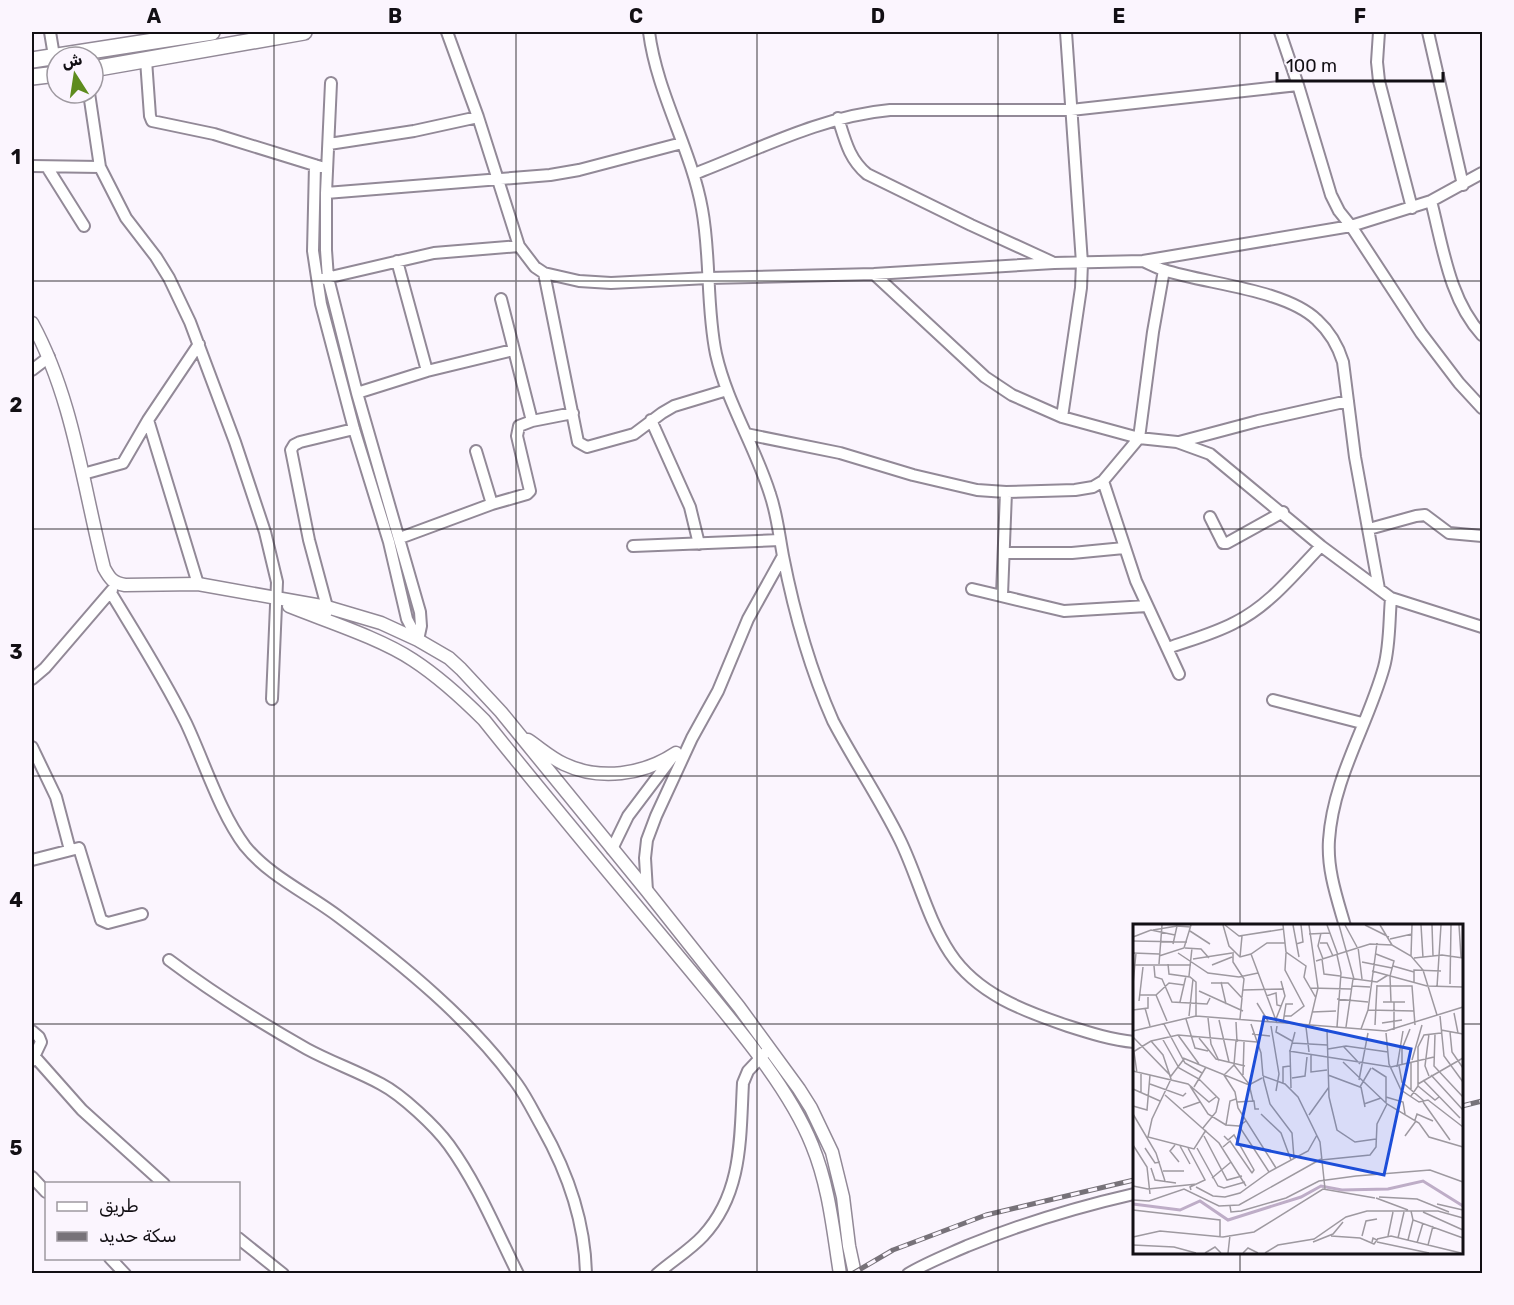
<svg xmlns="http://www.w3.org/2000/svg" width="1514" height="1305" font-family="Rubik,Vazirmatn,sans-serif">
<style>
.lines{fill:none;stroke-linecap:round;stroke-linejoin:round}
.minor-casing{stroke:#928997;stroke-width:14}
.tertiary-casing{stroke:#928997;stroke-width:15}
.primary-casing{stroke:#928997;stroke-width:18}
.minor{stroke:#fff;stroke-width:10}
.tertiary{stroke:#fff;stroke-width:12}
.primary{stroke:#fff;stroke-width:15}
.rail-casing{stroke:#777279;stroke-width:5}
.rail{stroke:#fbf5fe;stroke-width:3;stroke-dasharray:9;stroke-linecap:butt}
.grid{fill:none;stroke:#120f14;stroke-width:1.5;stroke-opacity:0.55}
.inset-river{fill:none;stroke:#beadc7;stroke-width:3}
.inset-road{fill:none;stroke:#9e99a0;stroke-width:1.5}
.view{fill:#1d4ed8;fill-opacity:0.15;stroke:#1d4ed8;stroke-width:3}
.inset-edge{fill:none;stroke:#120f14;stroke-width:3}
.neatline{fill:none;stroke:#120f14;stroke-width:2}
.grid-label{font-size:20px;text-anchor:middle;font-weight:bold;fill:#120f14}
</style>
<rect width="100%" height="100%" fill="#fbf5fe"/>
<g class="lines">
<g class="minor-casing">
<path id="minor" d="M 50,32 L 54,56
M 447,32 L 478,117 L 519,246 L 535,267 L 544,273 L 579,281 L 611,283 L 708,278 L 874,274 L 1054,263 L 1143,261 L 1351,226 L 1431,201 L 1482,173
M 649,32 C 657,94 691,148 702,209 C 711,257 706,306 716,354 C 727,403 755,446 770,494 C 777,514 779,535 783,556 C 794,612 810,669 833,721 C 854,761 880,799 900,840 C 918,877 927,918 950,953 C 977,994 1024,1011 1068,1026 C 1090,1033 1112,1040 1134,1042
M 1280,32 L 1298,85 L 1331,195 L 1339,211 L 1351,226 L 1421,333 L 1459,383 L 1482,408
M 1379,32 L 1377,62 L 1379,81 L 1412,208
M 1428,32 L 1463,185
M 146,60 L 150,116 L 152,121 L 214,134 L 321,167
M 331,83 L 326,193 L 326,250 L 328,278 L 357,393 L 420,612 L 421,626 L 418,640
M 89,93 L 100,167 L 126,218 L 156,257 L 169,278 L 190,322 L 235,442 L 265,532 L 277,582 L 272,699
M 838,118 C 845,140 849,159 867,174 L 971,225 L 1052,262
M 329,144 L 414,131 L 478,117
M 315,165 L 313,251 L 321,304 L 354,429 L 389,542 L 407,619 L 418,640
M 32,166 L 100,167
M 47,167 L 84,226
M 694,174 C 757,150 822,116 890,110 L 1071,110 L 1298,85
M 326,193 L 550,175 L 579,170 L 682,143
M 1431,201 C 1443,247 1449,299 1482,335
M 397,261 L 427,371
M 1143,261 C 1150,264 1157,268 1164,270 C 1206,284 1285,289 1317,320 C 1329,331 1338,346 1343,362 L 1355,457 L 1379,589
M 544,273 L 578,442 L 587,447 L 634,434 L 662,413 L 674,406 L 727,390
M 874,274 L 985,377 L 1012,395 L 1062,417 L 1139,438 L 1177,442 L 1210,454 L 1321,546 L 1391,598 L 1482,627
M 322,279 L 434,253 L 519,246
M 32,370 L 49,357
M 357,393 L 427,371 L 513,350
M 1062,417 L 1081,288 L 1082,263 L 1066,32
M 148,420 L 198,584
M 651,420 L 690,507 L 699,544
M 532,421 L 573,413
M 746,434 L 840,453 L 913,475 L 977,490 L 1006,492 L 1075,490 L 1093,487 L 1103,481 L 1139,438 L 1153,332 L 1164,270
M 1179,442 L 1258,421 L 1348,401
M 476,451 L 492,504
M 83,474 L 123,463 L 148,420 L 199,344
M 1103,481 L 1136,581 L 1179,674
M 1210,517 L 1223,543 L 1227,543 L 1283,512
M 1369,529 L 1416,516 L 1425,515 L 1449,533 L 1482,536
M 400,538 L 492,504 L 527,494 L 530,491 L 517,436 L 519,426 L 532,421 L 501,299
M 633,546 L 780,540
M 1004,553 L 1072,553 L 1124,548
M 972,589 L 1064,611 L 1147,606
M 111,593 C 137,636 164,678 186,723 C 204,761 220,813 245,846 C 269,876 309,894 339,917 C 402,964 471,1020 517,1084 C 527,1098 534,1113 542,1127 C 568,1173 585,1221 586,1274
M 1002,595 L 1006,492
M 326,614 L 327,607 L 309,540 L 291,450 L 294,445 L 300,442 L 354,429
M 1168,648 C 1190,640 1213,634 1234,623 C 1269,606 1294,574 1321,546
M 32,679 L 45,668 L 112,590
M 1273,700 L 1362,723
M 32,747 L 56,797 L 70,850
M 612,849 L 628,816 L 674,755
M 32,860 L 79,848 L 101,920 L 108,923 L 142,914
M 647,891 L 645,858 L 647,840 L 656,816 L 692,738 L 718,691 L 748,619 L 783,556
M 1345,926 C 1337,898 1327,870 1329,840 C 1333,778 1368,725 1384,667 C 1390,645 1389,621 1391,598
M 169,960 C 213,993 259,1022 307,1049 C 331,1062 357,1071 381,1084 C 402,1095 435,1126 449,1145 C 478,1185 496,1230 518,1274
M 32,1031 L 39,1037 L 41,1042 L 32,1061
M 35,1057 L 82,1110 L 164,1184
M 32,1177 L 46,1192
M 238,1238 L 283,1274
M 110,1258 L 125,1274
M 657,1274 C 672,1261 690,1250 703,1236 C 743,1193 740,1137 743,1083 L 748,1071 L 765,1053
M 908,1274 C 926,1263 947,1255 967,1246 C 1021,1224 1077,1207 1134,1194"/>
</g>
<g class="tertiary-casing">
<path id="tertiary" d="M 32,323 C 73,398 83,486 104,568 C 110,579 113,583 125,585 L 198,584 L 327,607 L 381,623 L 418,640 L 449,658 L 461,669 L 501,712 L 647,891 L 739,1007 L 799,1089 L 811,1108 L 832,1152 L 843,1197 L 849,1246 L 855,1274
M 289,606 C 326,621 380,638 413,660 C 439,677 462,698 484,720 C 551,804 621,887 690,970 C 731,1020 788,1085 812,1145 C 829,1186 833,1230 840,1274
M 528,740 C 540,748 551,758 564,764 C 600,781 643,775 676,753"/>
</g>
<g class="primary-casing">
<path id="primary" d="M 32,60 L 212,32
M 93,69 L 304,32
M 32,77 L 57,74"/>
</g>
<use href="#minor" class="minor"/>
<use href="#tertiary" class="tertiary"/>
<use href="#primary" class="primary"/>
<g class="rail-casing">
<path id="rail" d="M 1462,1106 L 1482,1101
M 852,1274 L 893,1250 L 986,1215 L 1134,1180"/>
</g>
<use href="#rail" class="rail"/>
</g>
<path class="grid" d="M 274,32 L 274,1274M 516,32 L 516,1274M 757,32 L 757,1274M 998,32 L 998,1274M 1240,32 L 1240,926M 32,281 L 1482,281M 32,529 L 1482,529M 32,776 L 1482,776M 32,1024 L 1134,1024M 1462,1024 L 1482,1024M 1240,1252 L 1240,1274"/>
<g transform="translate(1133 924)">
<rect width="330" height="330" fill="#fbf5fe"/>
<path class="inset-river" d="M 0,280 L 47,286 L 67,277 L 95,296 L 168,273 L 188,262 L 209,266 L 255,265 L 290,257 L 330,282"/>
<path class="inset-road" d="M 90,1 L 96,22 L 107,33 L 118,30 L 134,19 L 152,19M 92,1 L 106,12 L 151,5M 150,1 L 153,28 L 173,42 L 171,53 L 183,74M 160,1 L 166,33M 176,1 L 185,64 L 176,102M 194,1 L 205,31M 206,1 L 221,55M 212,1 L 224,23M 232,1 L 256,13M 247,1 L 259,21M 288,1 L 290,34M 299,1 L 300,32M 326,1 L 328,33M 20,6 L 44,2M 57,7 L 77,20M 188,9 L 185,22 L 190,35M 176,10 L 197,9M 0,13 L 18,6 L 42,11M 257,15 L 279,10M 0,17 L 54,18M 187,19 L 194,19 L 200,32M 40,20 L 44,2 L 58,3M 163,20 L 170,18 L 168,1M 225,23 L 229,55M 52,24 L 68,25 L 76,34M 100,28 L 100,38 L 111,55 L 109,73M 0,29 L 26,30M 45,29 L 75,49 L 106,53 L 125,49M 118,30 L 144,99M 243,30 L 261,37 L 257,52 L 258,78M 204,31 L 208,49 L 204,103M 26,32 L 51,24 L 58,1M 278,32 L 279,1M 107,33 L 109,12M 281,34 L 309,31 L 330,34M 60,35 L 99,29M 189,35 L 191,50 L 207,52M 183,37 L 237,20 L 259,21 L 278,32 L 290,46 L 304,91M 229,38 L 259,44M 26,40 L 29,1M 35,40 L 36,50 L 57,53 L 63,58 L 63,92M 0,41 L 58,41M 79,41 L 99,33M 21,42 L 22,53 L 29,55 L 39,78 L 74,80 L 77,74M 260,42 L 281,48M 239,47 L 294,62 L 330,63M 56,52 L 59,24M 208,53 L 244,58 L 255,51M 88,58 L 93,80M 281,58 L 281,46 L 308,47M 78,59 L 95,59 L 109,74 L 107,95M 0,60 L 3,29M 317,60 L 318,1M 219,62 L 237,63M 244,62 L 279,62 L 282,101M 304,63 L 308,1M 177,64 L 218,65M 110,66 L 151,65M 66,67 L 110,87M 7,71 L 23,71 L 36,59 L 51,61M 23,71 L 34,97M 133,72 L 143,69 L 144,81 L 148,82M 204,75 L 235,78M 6,77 L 10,43M 47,78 L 53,52M 250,78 L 272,78M 261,78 L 261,106M 124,79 L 135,97M 12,84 L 17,102M 0,86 L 15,84 L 15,73M 235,86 L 281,87M 179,88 L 203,87M 321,89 L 325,109M 56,92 L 60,55M 151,92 L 158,92 L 171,82 L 152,46 L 153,29M 307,92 L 311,132 L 330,158M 75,94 L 78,120 L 86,137M 53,95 L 62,124 L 75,127M 143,95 L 152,72 L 148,57M 86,96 L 96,138M 103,98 L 104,118M 150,99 L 153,80 L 160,80M 249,99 L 269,96M 31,100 L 52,139 L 69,149M 118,100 L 128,129 L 130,152M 242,101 L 244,61M 138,102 L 146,150 L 143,167M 144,102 L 143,108 L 159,117M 173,103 L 176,128M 213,103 L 220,55M 194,105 L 196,173 L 204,206 L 222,218 L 243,215M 228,105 L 235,86 L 244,19M 308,106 L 330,110M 0,107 L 63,92 L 253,107 L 330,83M 317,108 L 319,128 L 330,144M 253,109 L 256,140 L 268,166 L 286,178 L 295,176 L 330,203M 119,110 L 137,112M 296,110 L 292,142 L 296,152M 302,110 L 301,142 L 330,173M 45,111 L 66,140M 0,113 L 38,152 L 51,135M 29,114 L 46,144 L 66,155 L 86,175 L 83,188 L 70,204M 66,114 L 83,135 L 112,142M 18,117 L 30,131 L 38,155 L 19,195 L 15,213 L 61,225 L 73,206M 103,117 L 101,141 L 116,160 L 120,177M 159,119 L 194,121M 210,122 L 227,140M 195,125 L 213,122 L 255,128M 156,127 L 258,143 L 301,133M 0,128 L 18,117 L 45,111 L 124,118M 1,128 L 4,149M 178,131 L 178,148 L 194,146M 50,134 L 116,161 L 129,154M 279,136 L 289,101M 210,138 L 254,180 L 286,199 L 296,213 L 330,223M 101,141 L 91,151 L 102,168 L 105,184 L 143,244M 269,141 L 269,125 L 277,105M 266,142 L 269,158 L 291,177M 264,143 L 270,107M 239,144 L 253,153 L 253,179M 0,147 L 55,160 L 76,178 L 83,173M 110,151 L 111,118M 195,151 L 227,163 L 238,144M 298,151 L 330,186M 130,152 L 152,160 L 165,173 L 187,218 L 192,265M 130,153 L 137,180 L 159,209 L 161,234M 159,154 L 172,152 L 174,133M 226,156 L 235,109M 290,156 L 327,194M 150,159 L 150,143 L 157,142M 17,160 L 50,172 L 53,169M 285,160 L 330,134M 57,162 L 75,190 L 93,201M 285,162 L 302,176 L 306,173M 61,163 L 73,143M 228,163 L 232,183M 158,164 L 157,127 L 162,108M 0,165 L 27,177M 278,165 L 278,138M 8,169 L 8,150M 32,171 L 86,219 L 113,262M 278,172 L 285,162 L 285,123 L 291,111 L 308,109M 253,173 L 270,178 L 272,190M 103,175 L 97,177 L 93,201 L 106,202M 104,178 L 121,177 L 122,185 L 126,185M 290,178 L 317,216M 231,180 L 248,174M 0,182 L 14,186 L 17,151M 50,184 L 67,178M 0,190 L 23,229 L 32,257M 128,190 L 148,209 L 158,236M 176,191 L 196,163M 282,196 L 284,190 L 300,197M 113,197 L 106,202 L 136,248 L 175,227 L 184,211M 71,212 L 94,256 L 109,252M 91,212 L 95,216 L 101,211 L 121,246 L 119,249M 272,212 L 283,197M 0,221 L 14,243 L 17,270M 42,221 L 37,227 L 46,238M 47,222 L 57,240M 90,223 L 97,217 L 119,249M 12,224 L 22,239 L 27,238M 55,224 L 72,256 L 57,263 L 58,266M 64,224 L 85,262 L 91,264 L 112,258M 188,236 L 237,231 L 243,223 L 244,200 L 254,180M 18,244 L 22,256 L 43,259M 30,247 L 51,247M 79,254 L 98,238M 0,262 L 15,265 L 64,260M 63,263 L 80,272 L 92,273 L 107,269 L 136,248M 246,273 L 284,275 L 316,288M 243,274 L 275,286M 0,276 L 16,277 L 51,265 L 86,282 L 106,281 L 188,235M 304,280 L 330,286M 97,282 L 98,288 L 108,287 L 153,274 L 186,257 L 223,252 L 297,246 L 330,258M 0,286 L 87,296 L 87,313M 278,287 L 280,296 L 330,314M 290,288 L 330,306M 198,312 L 227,314 L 241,320 L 244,316 L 240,314 L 239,318M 229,312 L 233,297 L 244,295M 255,312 L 260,288M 0,313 L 27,307 L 90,313 L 121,308 L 190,265 L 242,274M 265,314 L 271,288M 244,315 L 258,312 L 328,329M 275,316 L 280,296M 180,318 L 200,310 L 210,298M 244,318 L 296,329M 284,319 L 290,299M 0,321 L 41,323 L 63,329M 295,321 L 300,302M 72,329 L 82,323 L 88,329M 95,329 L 97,311M 110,329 L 115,324 L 125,329M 132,329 L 145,321 L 181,315 L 213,293 L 234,287 L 305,287 L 330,294"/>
<path class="view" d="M 131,93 L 278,125 L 251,251 L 104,220 Z"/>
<rect width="330" height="330" class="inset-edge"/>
</g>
<rect width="1514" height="1305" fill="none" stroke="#fbf5fe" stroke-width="66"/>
<rect x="45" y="1182" width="195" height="78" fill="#fbf5fe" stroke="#9e99a0" stroke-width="1.5"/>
<rect x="57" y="1202" width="30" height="9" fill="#ffffff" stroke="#9e99a0" stroke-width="1.5"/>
<text x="99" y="1212" font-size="18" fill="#120f14">طريق</text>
<rect x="57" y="1232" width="30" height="9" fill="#777279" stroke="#9e99a0" stroke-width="1.5"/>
<text x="99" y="1242" font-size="18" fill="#120f14">سكة حديد</text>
<g transform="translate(75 75) rotate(348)"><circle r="28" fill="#fbf5fe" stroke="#9e99a0" stroke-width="1.5"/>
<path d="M0-4.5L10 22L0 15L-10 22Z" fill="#5e8c1e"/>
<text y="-9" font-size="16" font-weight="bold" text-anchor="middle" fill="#120f14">ش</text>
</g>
<path d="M1277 72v9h166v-9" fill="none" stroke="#120f14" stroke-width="3"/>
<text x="1286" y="72" font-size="18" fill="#120f14" stroke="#fbf5fe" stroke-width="4.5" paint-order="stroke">100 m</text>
<rect x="33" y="33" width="1448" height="1239" class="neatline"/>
<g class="grid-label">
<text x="154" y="23">A</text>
<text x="395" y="23">B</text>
<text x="636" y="23">C</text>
<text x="878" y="23">D</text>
<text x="1119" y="23">E</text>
<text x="1360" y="23">F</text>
<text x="16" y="164">1</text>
<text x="16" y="412">2</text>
<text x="16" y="659">3</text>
<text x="16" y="907">4</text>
<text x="16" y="1155">5</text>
</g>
</svg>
